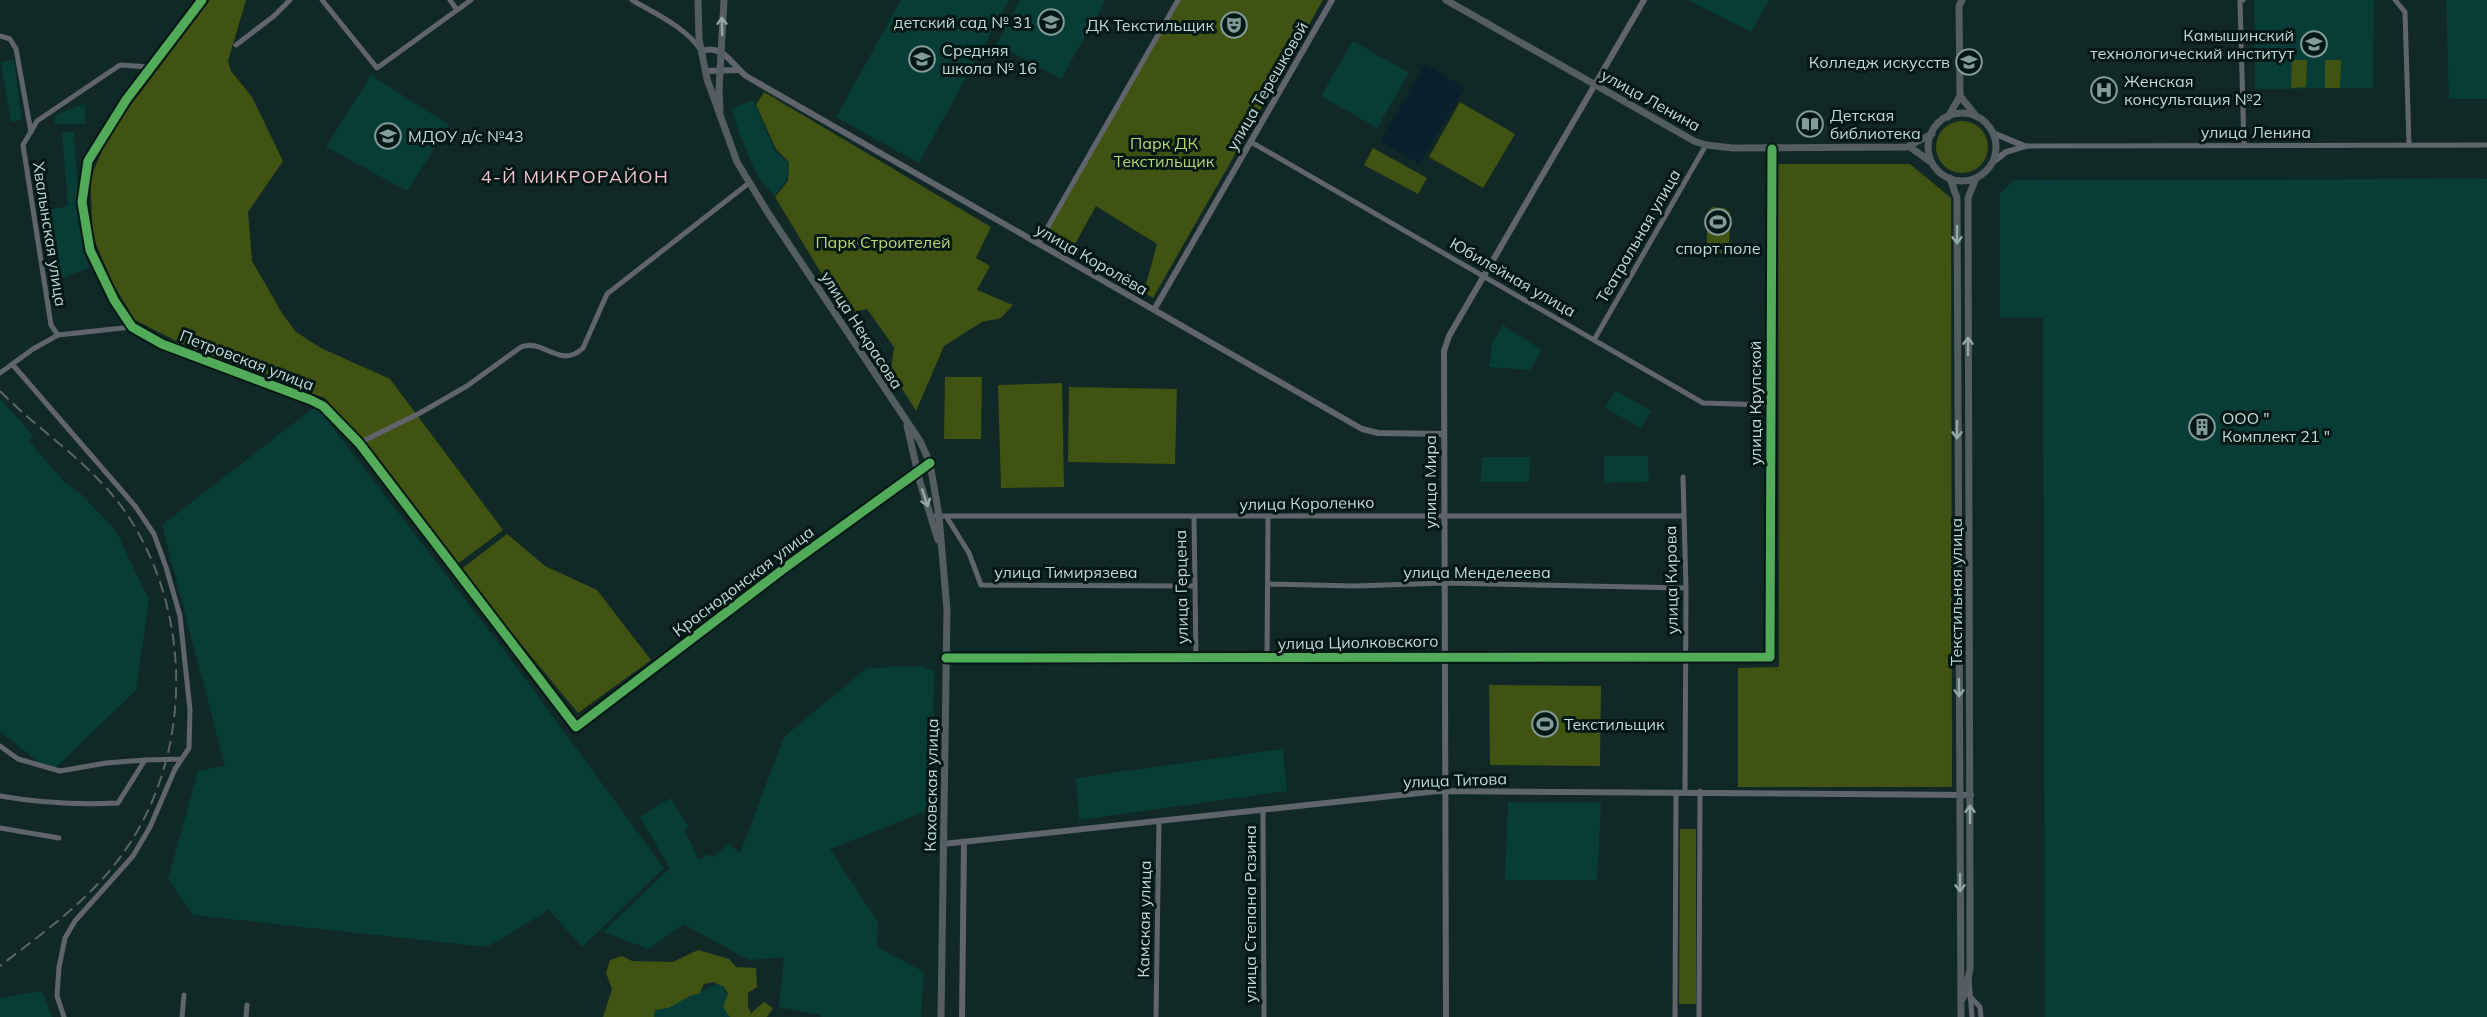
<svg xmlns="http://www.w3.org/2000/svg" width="2487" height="1017" font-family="Mulish,sans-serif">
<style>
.built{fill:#083c36}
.green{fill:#415312}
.water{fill:#0a202d}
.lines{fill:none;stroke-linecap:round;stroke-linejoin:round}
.minor{stroke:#60646c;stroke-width:5}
.tertiary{stroke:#60646c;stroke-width:6}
.secondary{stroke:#545d62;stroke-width:7}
.rail{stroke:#5a6567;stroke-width:2;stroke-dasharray:12 6;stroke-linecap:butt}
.cycleway-casing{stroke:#031815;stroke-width:13}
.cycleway{stroke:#51ab58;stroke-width:9}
.oneway{stroke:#94a9a7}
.labels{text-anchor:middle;stroke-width:6;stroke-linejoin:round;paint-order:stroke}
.poi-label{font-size:16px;fill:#bfdbd5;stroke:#031815;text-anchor:start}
.street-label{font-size:16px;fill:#bfdbd5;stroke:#031815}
.park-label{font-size:16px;fill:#bad671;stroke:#031815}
.neighbourhood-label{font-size:18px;letter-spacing:1.5px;fill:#f6c3d0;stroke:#031815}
</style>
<rect width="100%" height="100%" fill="#112926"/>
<path class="built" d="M 901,0 L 1009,0 L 919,163 L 836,117 Z
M 1020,0 L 1106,0 L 1061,79 L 996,44 Z
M 1688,0 L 1769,0 L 1751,32 Z
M 2254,0 L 2374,0 L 2373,88 L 2255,89 Z
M 2446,0 L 2487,0 L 2487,99 L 2449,99 Z
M 1353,41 L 1409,73 L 1377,128 L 1321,96 Z
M 14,60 L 22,120 L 11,122 L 1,62 Z
M 371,75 L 449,125 L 407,191 L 326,147 Z
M 753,100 L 775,151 L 788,162 L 787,180 L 774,196 L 757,175 L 739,133 L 732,109 Z
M 85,104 L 85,124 L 54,124 L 56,114 Z
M 74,132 L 79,212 L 89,268 L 57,280 L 44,211 L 68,206 L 62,133 Z
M 2487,179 L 2487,1017 L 2045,1017 L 2043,318 L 2000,317 L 2000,193 L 2014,180 Z
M 1503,325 L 1542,350 L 1530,370 L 1489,367 L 1492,344 Z
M 1615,390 L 1651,411 L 1641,428 L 1605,408 Z
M 0,399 L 33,435 L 29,441 L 65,483 L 81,494 L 116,531 L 149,600 L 136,690 L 51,772 L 0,731 Z
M 316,406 L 501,646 L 664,868 L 582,947 L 549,910 L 487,947 L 193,915 L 168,879 L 198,771 L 225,766 L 162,525 Z
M 1604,456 L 1648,456 L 1649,482 L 1604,483 Z
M 1482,457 L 1530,457 L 1529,482 L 1481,482 Z
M 920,666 L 934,671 L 932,809 L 830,849 L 878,922 L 877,947 L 924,972 L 921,1017 L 821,1017 L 821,1015 L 779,1007 L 784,957 L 749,960 L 683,924 L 649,949 L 603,932 L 670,868 L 640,817 L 671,798 L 688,826 L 685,830 L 698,860 L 709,854 L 713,857 L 729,844 L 740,853 L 784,737 L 867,668 Z
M 1283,749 L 1287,791 L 1079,820 L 1076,778 Z
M 1508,802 L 1601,803 L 1597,880 L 1505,880 Z
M 721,983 L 738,1017 L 651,1017 L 654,1007 Z
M 42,991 L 52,1017 L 0,1017 L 0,998 Z"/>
<path class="green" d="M 210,0 L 246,0 L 228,61 L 231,71 L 252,97 L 283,161 L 248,212 L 252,261 L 282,313 L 296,332 L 321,348 L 390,379 L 503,530 L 456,565 L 325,398 L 245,370 L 180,343 L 135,320 L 113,284 L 93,237 L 90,179 L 109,134 Z
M 1179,0 L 1323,0 L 1153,298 L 1144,292 L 1157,244 L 1096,206 L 1071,251 L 1044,235 Z
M 2292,60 L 2307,60 L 2306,87 L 2291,88 Z
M 2325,60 L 2341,60 L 2340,88 L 2325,88 Z
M 764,92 L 991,227 L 976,258 L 990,266 L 977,290 L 1013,305 L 1001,318 L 982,322 L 944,346 L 916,411 L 891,371 L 894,347 L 867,309 L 846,314 L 775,197 L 788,181 L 789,162 L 776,149 L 756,105 Z
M 1460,102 L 1515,134 L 1483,188 L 1429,157 Z
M1936 147a26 26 0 1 1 52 0a26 26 0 1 1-52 0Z
M 1373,148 L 1427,178 L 1418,194 L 1364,165 Z
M 1778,164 L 1910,164 L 1951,198 L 1952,787 L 1738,787 L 1738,668 L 1779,667 Z
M 1712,207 L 1725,208 L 1730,213 L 1729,248 L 1723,253 L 1712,253 L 1707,247 L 1707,213 Z
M 945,377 L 982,377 L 981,439 L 944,439 Z
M 1062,383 L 1064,487 L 1001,488 L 998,385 Z
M 1069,387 L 1177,389 L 1175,464 L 1068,462 Z
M 507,534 L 545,566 L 597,590 L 651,660 L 578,713 L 460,570 Z
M 1489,685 L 1601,686 L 1600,766 L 1490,765 Z
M 1680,829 L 1696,829 L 1696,1004 L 1679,1004 Z
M 698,950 L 729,959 L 736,967 L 756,968 L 757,987 L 748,993 L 748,1007 L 751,1013 L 764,1002 L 773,1008 L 767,1017 L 730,1017 L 723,1007 L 728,994 L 724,987 L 714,982 L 704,984 L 699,994 L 692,995 L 668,1008 L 655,1010 L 654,1017 L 603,1017 L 612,989 L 606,973 L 610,960 L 622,956 L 632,961 L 673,962 Z"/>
<path class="water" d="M 1425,64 L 1465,88 L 1419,164 L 1380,141 Z"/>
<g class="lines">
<path class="minor" d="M 322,0 L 377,68 L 471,0
M 450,0 L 457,10
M 632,0 C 656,14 685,27 701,50
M 2243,0 L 2240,2 L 2244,146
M 2395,0 L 2405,12 L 2409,145
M 0,36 L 10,39 L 16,49 L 31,132
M 236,45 L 274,16 L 290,0
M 1251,142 L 1703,403 L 1770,405
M 2026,146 L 2487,145
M 1038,244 L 1178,0
M 132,327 L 58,335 L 51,325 L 23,145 L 37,121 L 120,65 L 150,67
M 1594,340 L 1706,145
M 13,365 L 135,506 L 154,534 L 166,567 L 180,616 L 190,710 L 189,748 L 175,769 L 150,827 L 133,856 L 75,921 L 65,938 L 59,967 L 57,996 L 64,1017
M 0,373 L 33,349 L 58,335
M 359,443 L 420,413 L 467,386 L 521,347 C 544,338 560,370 583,348 L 607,294 L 749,183
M 1683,477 L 1686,588 L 1685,792
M 935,516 L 1684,516
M 946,516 L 969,553 L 981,585 L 1193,586
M 1194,516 L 1196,658
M 1268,584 L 1355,586 L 1445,583 L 1686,588
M 1445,656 L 1770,657 L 1772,149
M 1267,659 L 1268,517
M 0,746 L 18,759 L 60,771 L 106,763 L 145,760
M 0,796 C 40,803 77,805 118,803 L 145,760 L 181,759
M 1263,810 L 1264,1017
M 0,828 L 59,838
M 1969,979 L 1972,1017
M 1963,989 L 1980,1007 L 1981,1017
M 182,1017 L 184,995
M 246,1017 L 247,1005
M 1156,1017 L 1159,821
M 1675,1017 L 1676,792
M 1699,1017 L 1700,791"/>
<path class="tertiary" d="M 202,0 L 126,100 L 88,161 L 82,202 L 90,250 L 114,300 L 132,327 L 162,344 L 311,400 L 323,406 L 359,443 L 576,727 L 786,567 L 930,463
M 702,51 C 722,44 731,63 746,76 L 1362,429 L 1378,433 L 1443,434
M 706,71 L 738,70
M 1993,133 L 2022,145
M 1993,162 L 2006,152 L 2026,146
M 1154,310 L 1332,0
M 946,658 L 1271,659 L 1445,656
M 943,844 L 1438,791 L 1971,795
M 962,1017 L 964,842
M 1446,1017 L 1444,351 L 1449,336 L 1644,0"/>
<path class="secondary" d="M 698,0 L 699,39 L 707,79 L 737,162 L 768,213 L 920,441 L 930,463 L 939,516 L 947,610 L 941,1017
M 1446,0 L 1694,141 L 1706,145 L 1733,148 L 1907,147 L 1932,134
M 1960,96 L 1976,116
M 720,111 L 719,90 L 724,0
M1928 147a34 34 0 1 1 68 0a34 34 0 1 1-68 0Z
M 1948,117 L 1960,96 L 1959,6 L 1962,0
M 1910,147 L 1932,163
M 1950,178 L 1957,198 L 1961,1017
M 907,426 L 920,482 L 938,540
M 1963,998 L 1970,970 L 1970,894 L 1968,198 L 1976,178"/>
<path class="rail" d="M 0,391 C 41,433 89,461 124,510 C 196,614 194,764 115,864 C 84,904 40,935 0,966"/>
<g class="cycleway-casing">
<path id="cycleway" d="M 202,0 L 126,100 L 88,161 L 82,202 L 90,250 L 114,300 L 132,327 L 162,344 L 311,400 L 323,406 L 359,443 L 576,727 L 786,567 L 930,463
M 946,658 L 1770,657 L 1772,149"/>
</g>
<use href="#cycleway" class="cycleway"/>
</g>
<defs><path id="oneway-shaft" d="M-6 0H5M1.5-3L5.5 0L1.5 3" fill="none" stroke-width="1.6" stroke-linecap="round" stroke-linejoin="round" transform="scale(1.5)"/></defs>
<g class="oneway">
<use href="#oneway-shaft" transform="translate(722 26) rotate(-91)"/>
<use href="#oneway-shaft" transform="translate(1957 235) rotate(90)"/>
<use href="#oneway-shaft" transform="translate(1968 346) rotate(-90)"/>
<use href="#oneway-shaft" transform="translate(1957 430) rotate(90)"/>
<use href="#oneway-shaft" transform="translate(925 498) rotate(72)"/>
<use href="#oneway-shaft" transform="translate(1959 688) rotate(89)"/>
<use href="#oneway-shaft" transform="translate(1970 814) rotate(-90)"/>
<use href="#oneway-shaft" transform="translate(1960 883) rotate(90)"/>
</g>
<defs>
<g id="school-ring" transform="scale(1.35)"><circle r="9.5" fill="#031815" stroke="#829d98" stroke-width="1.5"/><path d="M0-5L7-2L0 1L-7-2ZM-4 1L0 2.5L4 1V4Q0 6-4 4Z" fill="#829d98"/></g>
<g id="theatre-ring" transform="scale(1.35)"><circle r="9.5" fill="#031815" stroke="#829d98" stroke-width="1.5"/><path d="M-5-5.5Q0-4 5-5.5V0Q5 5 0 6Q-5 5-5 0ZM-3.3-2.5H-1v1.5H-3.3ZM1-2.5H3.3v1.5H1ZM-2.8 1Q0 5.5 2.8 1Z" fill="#829d98"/></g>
<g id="university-ring" transform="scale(1.35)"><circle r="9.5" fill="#031815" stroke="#829d98" stroke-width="1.5"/><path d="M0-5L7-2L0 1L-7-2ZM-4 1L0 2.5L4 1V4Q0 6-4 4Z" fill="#829d98"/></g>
<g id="hospital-ring" transform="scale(1.35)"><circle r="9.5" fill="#031815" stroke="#829d98" stroke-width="1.5"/><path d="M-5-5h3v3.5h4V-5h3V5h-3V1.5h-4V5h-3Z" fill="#829d98"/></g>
<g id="library-ring" transform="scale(1.35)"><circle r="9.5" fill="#031815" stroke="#829d98" stroke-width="1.5"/><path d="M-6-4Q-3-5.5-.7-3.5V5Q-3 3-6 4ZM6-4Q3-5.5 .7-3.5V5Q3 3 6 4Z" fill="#829d98"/></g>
<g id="stadium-ring" transform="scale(1.35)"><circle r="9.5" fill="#031815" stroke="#829d98" stroke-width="1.5"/><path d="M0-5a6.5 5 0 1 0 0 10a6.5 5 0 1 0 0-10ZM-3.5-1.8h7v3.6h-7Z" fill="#829d98"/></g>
<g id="building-ring" transform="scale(1.35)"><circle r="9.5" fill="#031815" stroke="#829d98" stroke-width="1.5"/><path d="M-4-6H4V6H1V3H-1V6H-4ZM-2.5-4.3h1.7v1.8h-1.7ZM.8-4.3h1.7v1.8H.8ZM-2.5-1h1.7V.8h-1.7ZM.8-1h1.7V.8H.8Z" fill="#829d98"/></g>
</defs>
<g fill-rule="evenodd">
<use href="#school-ring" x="1051" y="22"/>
<use href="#theatre-ring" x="1234" y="25"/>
<use href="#university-ring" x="2314" y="44"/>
<use href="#school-ring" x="922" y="59"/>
<use href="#university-ring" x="1969" y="62"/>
<use href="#hospital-ring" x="2104" y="90"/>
<use href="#library-ring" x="1810" y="124"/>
<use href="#school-ring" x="388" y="136"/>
<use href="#stadium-ring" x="1718" y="222"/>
<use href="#building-ring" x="2202" y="427"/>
<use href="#stadium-ring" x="1545" y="724"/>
</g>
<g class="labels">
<g class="poi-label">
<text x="1032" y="28" text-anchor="end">детский сад № 31</text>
<text x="1214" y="31" text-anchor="end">ДК Текстильщик</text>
<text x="2294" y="41" text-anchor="end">Камышинский<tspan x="2294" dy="18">технологический институт</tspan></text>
<text x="942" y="56">Средняя<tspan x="942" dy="18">школа № 16</tspan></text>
<text x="1950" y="68" text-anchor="end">Колледж искусств</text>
<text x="2124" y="87">Женская<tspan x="2124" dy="18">консультация №2</tspan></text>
<text x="1830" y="121">Детская<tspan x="1830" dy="18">библиотека</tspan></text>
<text x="408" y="142">МДОУ д/с №43</text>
<text x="1718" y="254" text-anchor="middle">спорт поле</text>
<text x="2222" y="424">ООО "<tspan x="2222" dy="18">Комплект 21 "</tspan></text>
<text x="1564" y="730">Текстильщик</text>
</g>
<g class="street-label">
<text transform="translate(1267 86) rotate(-60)" y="6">улица Терешковой</text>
<text transform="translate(1651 100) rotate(29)" y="6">улица Ленина</text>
<text x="2256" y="138">улица Ленина</text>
<text transform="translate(50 234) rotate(81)" y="6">Хвалынская улица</text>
<text transform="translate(1638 236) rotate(-60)" y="6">Театральная улица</text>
<text transform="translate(1092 259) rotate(30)" y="6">улица Королёва</text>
<text transform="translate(1513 277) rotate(30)" y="6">Юбилейная улица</text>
<text transform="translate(862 330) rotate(57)" y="6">улица Некрасова</text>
<text transform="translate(247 360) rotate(21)" y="6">Петровская улица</text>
<text transform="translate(1755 403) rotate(-90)" y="6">улица Крупской</text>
<text transform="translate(1430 482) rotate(-90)" y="6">улица Мира</text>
<text transform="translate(1307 503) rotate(-1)" y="6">улица Короленко</text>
<text x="1066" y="578">улица Тимирязева</text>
<text x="1477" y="578">улица Менделеева</text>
<text transform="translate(1671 580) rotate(-91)" y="6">улица Кирова</text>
<text transform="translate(743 581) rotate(-37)" y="6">Краснодонская улица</text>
<text transform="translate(1181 587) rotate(-91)" y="6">улица Герцена</text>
<text transform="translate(1956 592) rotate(-90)" y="6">Текстильная улица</text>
<text transform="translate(1358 642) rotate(-1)" y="6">улица Циолковского</text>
<text transform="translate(1455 780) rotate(-2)" y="6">улица Титова</text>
<text transform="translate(931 785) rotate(-89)" y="6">Каховская улица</text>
<text transform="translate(1250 914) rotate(-90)" y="6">улица Степана Разина</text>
<text transform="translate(1144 919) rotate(-89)" y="6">Камская улица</text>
</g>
<g class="park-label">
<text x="1164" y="149">Парк ДК<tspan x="1164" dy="18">Текстильщик</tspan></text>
<text x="883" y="248">Парк Строителей</text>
</g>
<g class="neighbourhood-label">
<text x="575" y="183">4-Й МИКРОРАЙОН</text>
</g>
</g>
</svg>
